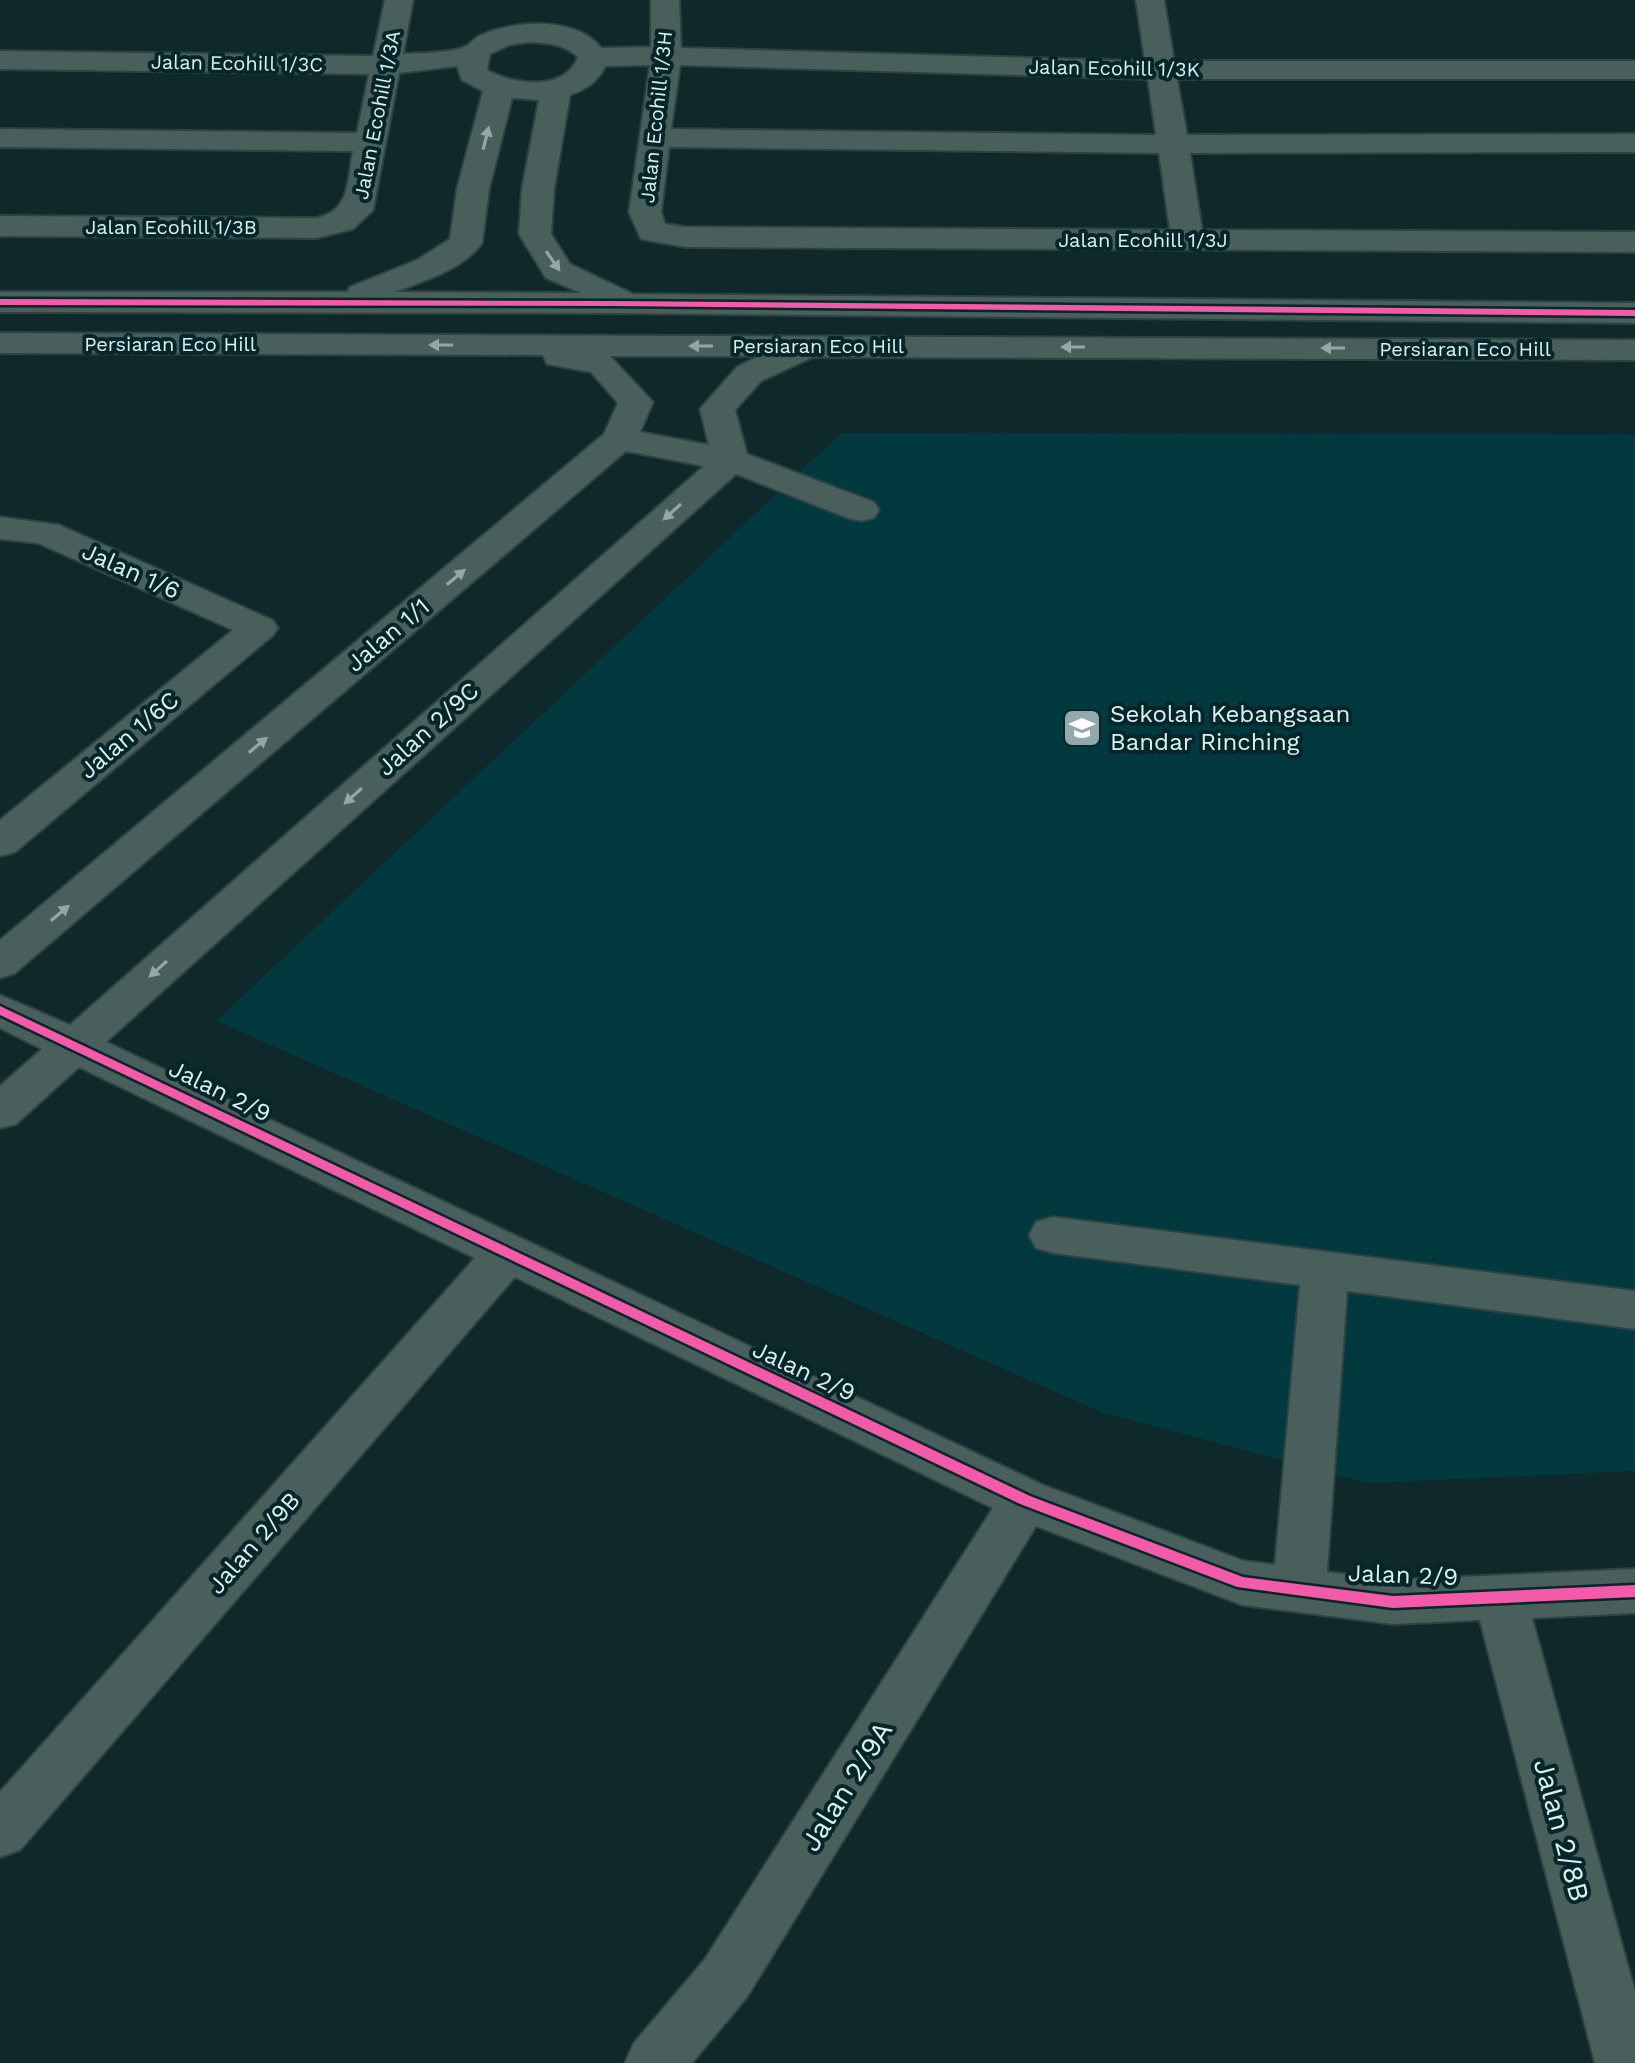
<svg xmlns="http://www.w3.org/2000/svg" width="1635" height="2063" font-family="'Work Sans',sans-serif">
<style>
.built{fill:#02393e}
.lines{fill:none;stroke-linecap:round;stroke-linejoin:round}
.minor-casing{stroke:#2e4243;stroke-width:4}
.minor{fill:#485f5c;fill-rule:evenodd}
.cycleway-casing{stroke:#062629;stroke-width:5}
.cycleway{fill:#f35aa7;fill-rule:evenodd}
.oneway{fill:#91a8a7}
.labels{text-anchor:middle;stroke-width:8;stroke-linejoin:round;paint-order:stroke}
.far-street-label{font-size:20px;fill:#daf0f2;stroke:#062629}
.street-label{font-size:24px;fill:#daf0f2;stroke:#062629}
.poi-label{font-size:24px;fill:#daf0f2;stroke:#062629;text-anchor:start}
.near-street-label{font-size:28px;fill:#daf0f2;stroke:#062629}
</style>
<rect width="100%" height="100%" fill="#0f282a"/>
<path class="built" d="M 841,433 L 1635,434 L 1635,1471 L 1368,1483 L 1101,1412 L 216,1021 Z"/>
<g class="lines">
<g class="minor-casing">
<path id="minor" d="M 385,0 L 413,0 L 403,54 C 417,53 453,53 464,47 C 470,45 473,39 479,36 C 513,20 576,16 601,48 L 651,47 L 651,0 L 679,0 L 681,48 L 1145,61 L 1136,0 L 1164,0 L 1174,61 L 1635,61 L 1635,79 L 1177,79 L 1187,135 L 1635,134 L 1635,152 L 1190,153 L 1202,230 L 1635,232 L 1635,252 L 685,247 L 641,239 L 629,212 L 650,65 L 605,66 C 598,82 586,89 570,95 L 554,189 L 551,234 L 570,264 L 633,294 L 1635,303 L 1635,323 L 613,313 L 0,312 L 0,292 L 347,292 L 350,287 L 417,260 L 450,239 L 457,189 L 483,91 L 462,80 L 457,66 L 399,73 L 373,210 L 353,229 L 317,238 L 0,236 L 0,216 L 317,218 C 351,210 347,181 353,151 L 0,147 L 0,129 L 357,133 L 369,74 L 0,69 L 0,51 L 373,56 ZM 529,42 C 548,43 564,44 578,57 C 565,92 513,85 487,70 L 490,54 L 509,45 ZM 680,65 L 1148,79 L 1156,135 L 671,129 ZM 512,98 L 539,100 L 522,189 L 519,234 L 546,278 L 581,293 L 395,292 C 423,281 464,269 482,243 L 489,189 ZM 669,147 L 1159,153 L 1170,230 L 685,227 L 665,224 L 661,212 Z
M 0,333 L 1635,340 L 1635,360 L 813,357 L 761,381 L 735,410 L 747,454 L 874,502 L 879,510 L 874,518 L 861,521 L 848,518 L 736,474 L 106,1042 L 1043,1485 L 1244,1561 L 1275,1565 L 1300,1285 L 1053,1253 L 1036,1248 L 1029,1235 L 1036,1222 L 1053,1217 L 1635,1291 L 1635,1329 L 1347,1291 L 1327,1572 L 1393,1580 L 1635,1569 L 1635,1613 L 1532,1618 L 1635,1992 L 1635,2063 L 1595,2063 L 1480,1620 L 1393,1624 L 1242,1605 L 1036,1526 L 747,1997 L 692,2063 L 625,2063 L 634,2043 L 705,1959 L 993,1508 L 515,1277 L 20,1850 L 0,1857 L 0,1792 L 475,1258 L 79,1067 L 16,1124 L 0,1128 L 0,1086 L 42,1049 L 0,1028 L 0,995 L 70,1025 L 704,466 L 626,451 L 15,973 L 0,978 L 0,940 L 604,434 L 618,403 L 591,372 L 547,364 L 543,355 L 0,353 ZM 610,356 L 759,356 L 737,367 L 700,409 L 709,445 L 640,432 L 653,402 Z
M 0,517 L 59,525 L 272,620 L 278,628 L 272,636 L 15,852 L 0,856 L 0,820 L 233,630 L 38,543 L 0,539 Z"/>
</g>
<use href="#minor" class="minor"/>
<g class="cycleway-casing">
<path id="cycleway" d="M 0,299 L 613,301 L 1635,310 L 1635,316 L 613,306 L 0,305 Z
M 0,1006 L 1030,1496 L 1243,1577 L 1393,1596 L 1635,1585 L 1635,1597 L 1393,1608 L 1237,1587 L 1020,1504 L 0,1015 Z"/>
</g>
<use href="#cycleway" class="cycleway"/>
</g>
<defs><path id="oneway-solid" d="M-6-.8H1V-3.2L6.5 0L1 3.2V.8H-6Z" transform="scale(2)"/></defs>
<g class="oneway">
<use href="#oneway-solid" transform="translate(486 138) rotate(-76)"/>
<use href="#oneway-solid" transform="translate(553 261) rotate(55)"/>
<use href="#oneway-solid" transform="translate(441 345) rotate(-180)"/>
<use href="#oneway-solid" transform="translate(701 346) rotate(-180)"/>
<use href="#oneway-solid" transform="translate(1073 347) rotate(-180)"/>
<use href="#oneway-solid" transform="translate(1333 348) rotate(-180)"/>
<use href="#oneway-solid" transform="translate(672 512) rotate(138)"/>
<use href="#oneway-solid" transform="translate(456 577) rotate(-40)"/>
<use href="#oneway-solid" transform="translate(258 745) rotate(-40)"/>
<use href="#oneway-solid" transform="translate(353 796) rotate(138)"/>
<use href="#oneway-solid" transform="translate(60 913) rotate(-40)"/>
<use href="#oneway-solid" transform="translate(158 969) rotate(138)"/>
</g>
<defs>
<g id="school-square" transform="scale(2)"><rect x="-9" y="-9" width="18" height="18" rx="4" fill="#93aaac" stroke="#062629"/><path d="M0-5L7-2L0 1L-7-2ZM-4 1L0 2.5L4 1V4Q0 6-4 4Z" fill="#fff"/></g>
</defs>
<g fill-rule="evenodd">
<use href="#school-square" x="1082" y="728"/>
</g>
<g class="labels">
<g class="far-street-label">
<text transform="translate(237 63) rotate(1)" y="7">Jalan Ecohill 1/3C</text>
<text transform="translate(1114 68) rotate(1)" y="7">Jalan Ecohill 1/3K</text>
<text transform="translate(377 115) rotate(-79)" y="7">Jalan Ecohill 1/3A</text>
<text transform="translate(656 117) rotate(-84)" y="7">Jalan Ecohill 1/3H</text>
<text x="171" y="234">Jalan Ecohill 1/3B</text>
<text x="1143" y="247">Jalan Ecohill 1/3J</text>
<text x="170" y="351">Persiaran Eco Hill</text>
<text x="818" y="353">Persiaran Eco Hill</text>
<text x="1465" y="356">Persiaran Eco Hill</text>
</g>
<g class="street-label">
<text transform="translate(131 571) rotate(24)" y="8">Jalan 1/6</text>
<text transform="translate(388 635) rotate(-40)" y="8">Jalan 1/1</text>
<text transform="translate(428 729) rotate(-42)" y="8">Jalan 2/9C</text>
<text transform="translate(129 735) rotate(-40)" y="8">Jalan 1/6C</text>
<text transform="translate(220 1091) rotate(26)" y="8">Jalan 2/9</text>
<text transform="translate(804 1371) rotate(25)" y="8">Jalan 2/9</text>
<text transform="translate(254 1543) rotate(-49)" y="8">Jalan 2/9B</text>
<text transform="translate(1403 1575) rotate(2)" y="8">Jalan 2/9</text>
</g>
<g class="poi-label">
<text x="1110" y="722">Sekolah Kebangsaan<tspan x="1110" dy="28">Bandar Rinching</tspan></text>
</g>
<g class="near-street-label">
<text transform="translate(846 1786) rotate(-58)" y="10">Jalan 2/9A</text>
<text transform="translate(1562 1830) rotate(75)" y="10">Jalan 2/8B</text>
</g>
</g>
</svg>
